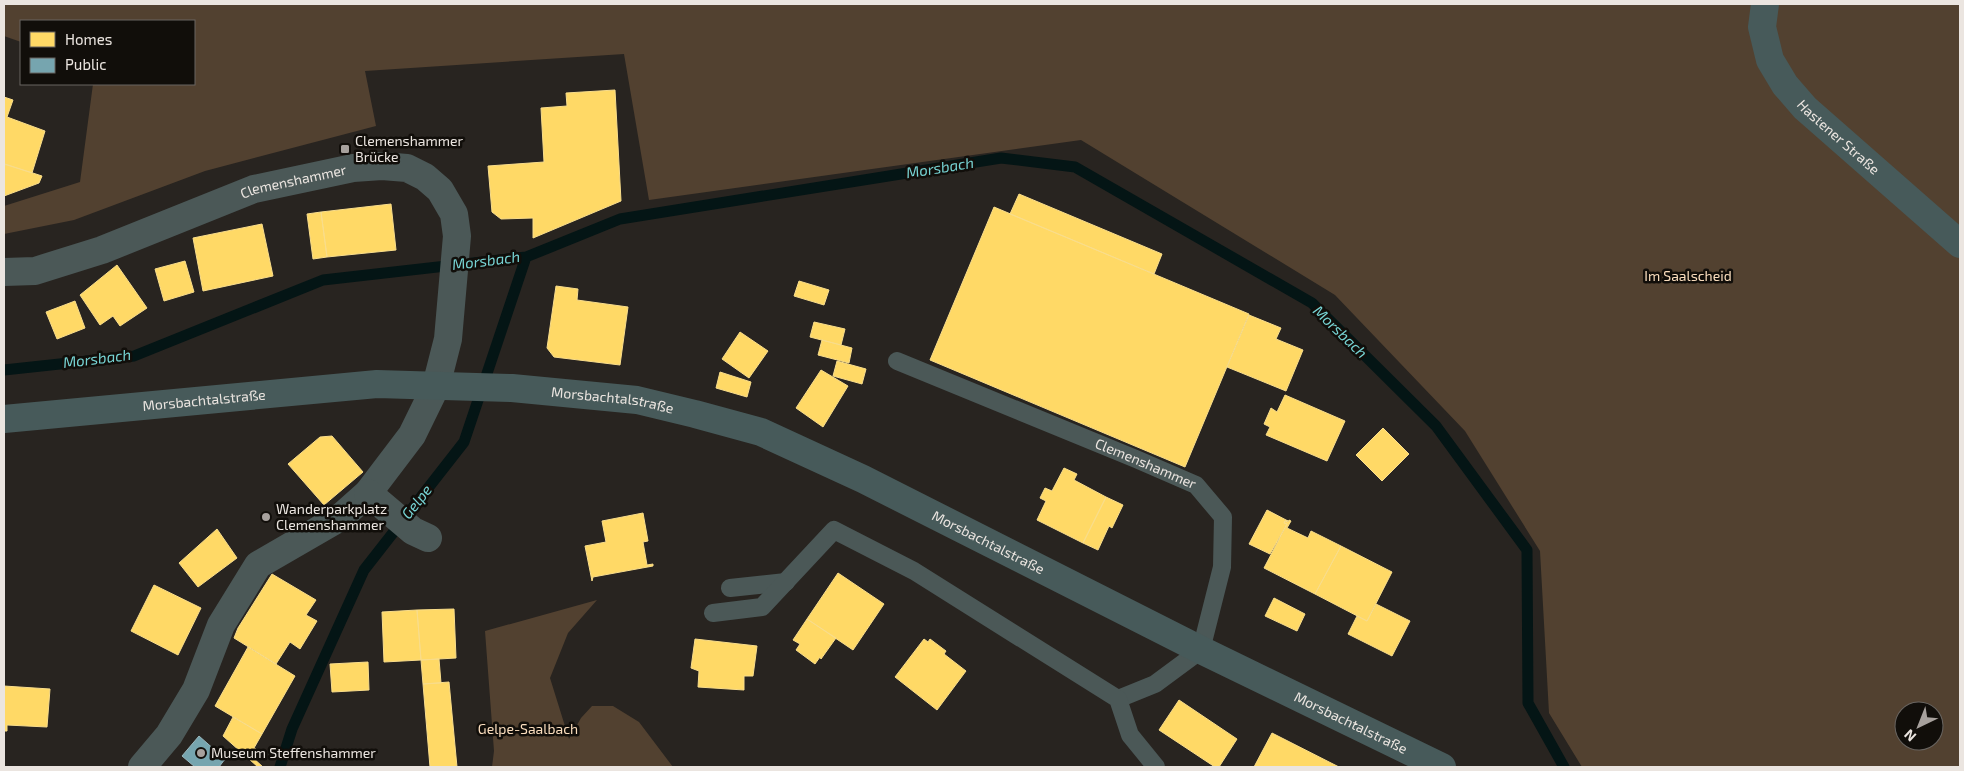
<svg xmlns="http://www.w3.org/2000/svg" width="1964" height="771" font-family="'Exo 2',sans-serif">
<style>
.green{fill:#524130;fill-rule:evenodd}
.homes{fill:#ffd966;stroke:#f9dd8b}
.public{fill:#76a5af;stroke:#99b8be}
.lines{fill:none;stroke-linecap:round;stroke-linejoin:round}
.stream{stroke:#041515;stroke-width:11}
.lane{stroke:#4b5857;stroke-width:18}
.street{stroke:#4b5857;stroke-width:28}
.secondary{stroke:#475a5a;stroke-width:28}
.poi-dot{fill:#a7a19d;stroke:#110e0a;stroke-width:2}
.labels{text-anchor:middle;stroke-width:5;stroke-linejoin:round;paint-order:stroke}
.street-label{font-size:14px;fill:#ebe5e0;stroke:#110e0a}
.poi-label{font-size:14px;fill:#ebe5e0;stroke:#110e0a;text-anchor:start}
.park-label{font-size:14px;fill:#fbdebe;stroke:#110e0a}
.water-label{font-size:15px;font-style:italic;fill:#77d4d4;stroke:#110e0a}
</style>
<rect width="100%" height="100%" fill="#282420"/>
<path class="green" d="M 4,4 L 1960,4 L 1960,767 L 1582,767 L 1549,713 L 1540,551 L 1465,431 L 1335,295 L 1081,140 L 649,200 L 624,54 L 365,71 L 376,126 L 205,171 L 74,220 L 4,234 L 4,206 L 80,182 L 93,84 L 194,84 L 194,21 L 21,21 L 21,42 L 4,36 ZM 1904,711 L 1934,711 L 1934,741 L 1904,741 Z
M 597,600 L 568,633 L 550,678 L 569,739 L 581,718 L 592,706 L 613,706 L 639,722 L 673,767 L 492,767 L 494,751 L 485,631 Z"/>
<path class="homes" d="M 615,90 L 621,201 L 533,238 L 533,218 L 501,219 L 492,212 L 488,166 L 544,162 L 541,108 L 567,106 L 566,93 Z
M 4,97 L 13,100 L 7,117 L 45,131 L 32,173 L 4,164 Z
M 5,164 L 42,176 L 39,183 L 4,196 L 4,170 Z
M 1019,194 L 1162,254 L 1154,274 L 1010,214 Z
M 391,204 L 396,250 L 327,257 L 321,212 Z
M 994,207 L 1249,314 L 1185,467 L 930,360 Z
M 321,212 L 327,257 L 313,259 L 307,214 Z
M 262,224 L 273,276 L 203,291 L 193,238 Z
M 185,261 L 194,292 L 164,301 L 155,269 Z
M 117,265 L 147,308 L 120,326 L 113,316 L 100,325 L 80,295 Z
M 799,281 L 829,290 L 824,305 L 794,296 Z
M 556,286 L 578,289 L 577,300 L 628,307 L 620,365 L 554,357 L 547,348 Z
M 75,301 L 85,328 L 57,339 L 46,312 Z
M 1249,315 L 1281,328 L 1276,339 L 1303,350 L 1286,391 L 1227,367 Z
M 814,322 L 845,329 L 841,345 L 810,337 Z
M 740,332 L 768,351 L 749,378 L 722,359 Z
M 822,340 L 852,348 L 849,363 L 818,355 Z
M 837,361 L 866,369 L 862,384 L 833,376 Z
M 821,370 L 848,386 L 823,427 L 796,408 Z
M 720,372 L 751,382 L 747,397 L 716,388 Z
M 1285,395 L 1345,421 L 1327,461 L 1266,435 L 1270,427 L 1264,424 L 1271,408 L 1277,412 Z
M 1383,428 L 1409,454 L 1382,481 L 1356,455 Z
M 332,436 L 363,472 L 324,505 L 288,464 L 320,437 Z
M 1064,468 L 1077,474 L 1074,480 L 1106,497 L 1083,543 L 1037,520 L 1046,501 L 1040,498 L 1045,488 L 1052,491 Z
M 1106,497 L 1123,505 L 1112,528 L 1109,526 L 1098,550 L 1083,543 Z
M 1267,510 L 1288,521 L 1285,521 L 1284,523 L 1287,524 L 1270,554 L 1249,544 Z
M 643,513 L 648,541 L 643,542 L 647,565 L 653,564 L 653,566 L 593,577 L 592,581 L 585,546 L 606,542 L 602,521 Z
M 1289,520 L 1291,521 L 1287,528 L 1308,538 L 1311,531 L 1341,546 L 1315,594 L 1264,568 L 1287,524 L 1284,523 L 1285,521 L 1288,522 Z
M 217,529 L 237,558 L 198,587 L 179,563 Z
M 1341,546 L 1392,572 L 1367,621 L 1315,594 Z
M 838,573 L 884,604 L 853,650 L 807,619 Z
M 272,574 L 316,600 L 306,615 L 317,621 L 300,649 L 290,642 L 276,664 L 234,638 L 238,628 Z
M 154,585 L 201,608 L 178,655 L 131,631 Z
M 1274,598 L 1305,614 L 1297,631 L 1265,616 Z
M 1376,604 L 1410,621 L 1392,656 L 1348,634 L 1357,616 L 1367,621 Z
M 454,609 L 456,658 L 421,660 L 417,610 Z
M 417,610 L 421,660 L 384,662 L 382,612 Z
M 807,619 L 836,638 L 821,659 L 820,657 L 815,664 L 796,650 L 800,644 L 793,640 Z
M 695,639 L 757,646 L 753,676 L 744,676 L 744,690 L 698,687 L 699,671 L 691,668 Z
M 924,639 L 928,642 L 930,639 L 946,651 L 944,654 L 966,671 L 937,710 L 895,677 Z
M 248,647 L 295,676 L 262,734 L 215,706 Z
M 439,659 L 441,683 L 423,684 L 421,660 Z
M 368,662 L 369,690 L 332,692 L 330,664 Z
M 449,682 L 457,767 L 430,767 L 423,684 Z
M 4,686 L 50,689 L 47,727 L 7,725 L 7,731 L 4,731 Z
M 1179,700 L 1237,739 L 1219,767 L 1215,767 L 1159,730 Z
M 233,717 L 262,734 L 254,748 L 256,749 L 252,757 L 263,767 L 258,767 L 223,736 Z
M 1272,733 L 1339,767 L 1254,767 Z"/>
<path class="public" d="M 199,736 L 225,759 L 219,767 L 195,767 L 182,756 Z"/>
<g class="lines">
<path class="stream" d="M 4,370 L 134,356 L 323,280 L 526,257 L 620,219 L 1001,158 L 1075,167 L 1312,303 L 1436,426 L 1527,550 L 1528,703 L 1564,767
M 280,767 L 292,729 L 364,570 L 464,442 L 526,257"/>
<g class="lane">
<path id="s1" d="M 897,361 L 1136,459 L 1196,485 L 1223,517 L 1222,567 L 1201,650 L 1155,684 L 1118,699"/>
<path d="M 730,588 L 786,582"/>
<path d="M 713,613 L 762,607 L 834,530 L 914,571 L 1118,699 L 1130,735 L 1156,767"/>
</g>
<g class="street">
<path id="s2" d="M 4,272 L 35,271 L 102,250 L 254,189 L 353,168 L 382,166 L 407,168 L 425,177 L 440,190 L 454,214 L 457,236 L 448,339 L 436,386 L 412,435 L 368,493 L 341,517 L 258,565 L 221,625 L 196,690 L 169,735 L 142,767"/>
<path d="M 368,493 L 413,531 L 428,538"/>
</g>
<g class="secondary">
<path id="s3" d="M 1765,4 L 1762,27 L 1770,60 L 1785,85 L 1805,108 L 1960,244"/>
<path id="s4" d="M 4,419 L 377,384 L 512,388 L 637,400 L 695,414 L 761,432 L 863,479 L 1201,650 L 1442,767"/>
</g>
</g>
<g class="poi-dot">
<rect x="340" y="144" width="10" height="10" rx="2.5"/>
<circle cx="266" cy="517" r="5"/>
<circle cx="201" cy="753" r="5"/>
</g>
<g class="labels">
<g class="street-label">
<text dy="5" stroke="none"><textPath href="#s3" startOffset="161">Hastener Straße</textPath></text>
<text dy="5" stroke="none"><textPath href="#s2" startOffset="305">Clemenshammer</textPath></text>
<text dy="5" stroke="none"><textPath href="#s4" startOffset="201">Morsbachtalstraße</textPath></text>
<text dy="5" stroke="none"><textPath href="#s4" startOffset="611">Morsbachtalstraße</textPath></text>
<text dy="5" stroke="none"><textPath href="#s1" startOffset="269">Clemenshammer</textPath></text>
<text dy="5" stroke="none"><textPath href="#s4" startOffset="1016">Morsbachtalstraße</textPath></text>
<text dy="5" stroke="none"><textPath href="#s4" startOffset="1421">Morsbachtalstraße</textPath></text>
</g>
<g class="poi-label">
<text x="355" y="146">Clemenshammer<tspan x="355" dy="16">Brücke</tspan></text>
<text x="276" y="514">Wanderparkplatz<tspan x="276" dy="16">Clemenshammer</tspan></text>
<text x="211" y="758">Museum Steffenshammer</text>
</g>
<g class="park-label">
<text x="1688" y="281">Im Saalscheid</text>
<text x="528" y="734">Gelpe-Saalbach</text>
</g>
<g class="water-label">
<text transform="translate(940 168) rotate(-9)" y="5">Morsbach</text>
<text transform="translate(486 261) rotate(-7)" y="5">Morsbach</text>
<text transform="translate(1340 332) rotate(44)" y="5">Morsbach</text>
<text transform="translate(97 359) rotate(-7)" y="5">Morsbach</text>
<text transform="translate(417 502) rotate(-52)" y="5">Gelpe</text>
</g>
</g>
<rect width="1964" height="771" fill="none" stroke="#ebe5e0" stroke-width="10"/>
<rect x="20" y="20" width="175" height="65" fill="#110e0a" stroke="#686460"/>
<rect x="30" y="32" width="25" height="15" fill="#ffd966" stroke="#686460"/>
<text x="65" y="45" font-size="15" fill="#ebe5e0">Homes</text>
<rect x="30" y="58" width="25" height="15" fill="#76a5af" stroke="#686460"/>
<text x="65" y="70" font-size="15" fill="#ebe5e0">Public</text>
<g transform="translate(1919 726) rotate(223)"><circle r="24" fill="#110e0a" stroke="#686460"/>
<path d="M0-4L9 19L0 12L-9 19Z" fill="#a7a19d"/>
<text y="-8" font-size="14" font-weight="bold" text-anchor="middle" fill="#ebe5e0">N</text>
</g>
</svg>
